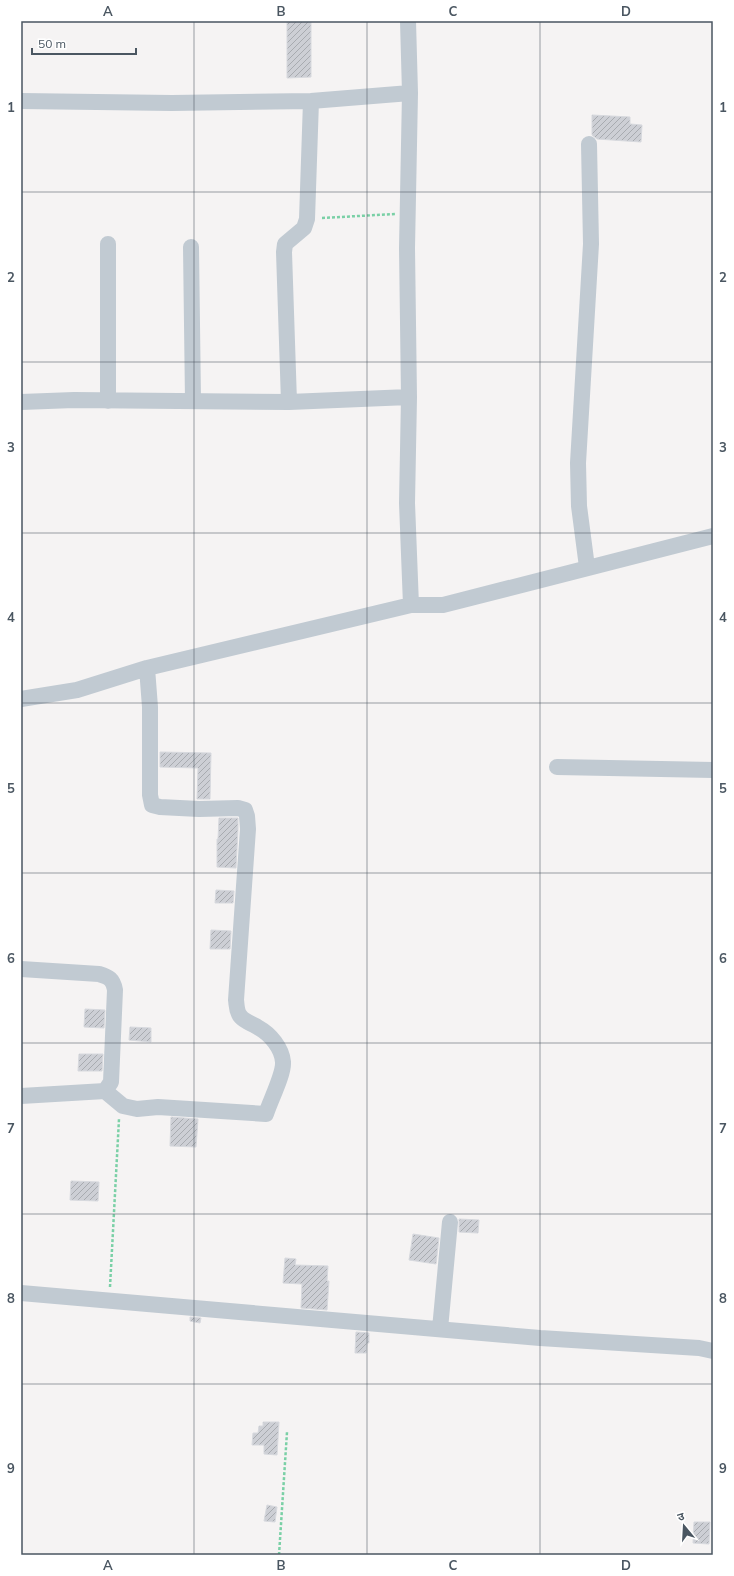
<svg xmlns="http://www.w3.org/2000/svg" width="734" height="1576" font-family="Mulish,'Noto Sans Devanagari',sans-serif">
<style>
.building{fill:url(#building-hatch);stroke:#d7d9de}
.lines{fill:none;stroke-linecap:round;stroke-linejoin:round}
.path{stroke:#7ad0a6;stroke-width:2.5;stroke-dasharray:3 2;stroke-linecap:butt}
.minor{stroke:#c1cad2;stroke-width:16}
.grid{fill:none;stroke:#4a5661;stroke-width:1;stroke-opacity:0.55}
.neatline{fill:none;stroke:#4a5661;stroke-width:1.5}
.grid-label{font-size:13px;text-anchor:middle;font-weight:bold;fill:#4a5661}
</style>
<defs>
<pattern id="building-hatch" width="6" height="6" patternUnits="userSpaceOnUse"><rect width="6" height="6" fill="#cdcfd5"/><path d="M-1 1l2-2M0 6l6-6M5 7l2-2" fill="none" stroke="#a8abb0"/></pattern>
</defs>
<rect width="100%" height="100%" fill="#f5f3f3"/>
<path class="building" d="M 287,21 L 311,21 L 311,77 L 287,78 Z
M 592,115 L 630,117 L 630,124 L 642,125 L 641,142 L 597,139 L 592,135 Z
M 160,752 L 211,753 L 210,799 L 197,799 L 198,768 L 160,767 Z
M 219,818 L 238,818 L 238,829 L 236,868 L 217,867 L 217,839 L 218,839 Z
M 216,890 L 234,891 L 233,903 L 215,903 Z
M 211,930 L 231,931 L 230,949 L 210,949 Z
M 85,1009 L 105,1010 L 104,1028 L 84,1027 Z
M 130,1027 L 151,1028 L 151,1042 L 129,1040 Z
M 79,1054 L 103,1054 L 102,1071 L 78,1071 Z
M 171,1117 L 198,1119 L 196,1147 L 170,1146 Z
M 71,1181 L 99,1182 L 98,1201 L 70,1200 Z
M 459,1219 L 479,1220 L 478,1233 L 459,1232 Z
M 413,1234 L 439,1238 L 436,1264 L 409,1260 Z
M 285,1258 L 296,1259 L 295,1265 L 328,1266 L 327,1281 L 329,1281 L 327,1310 L 301,1308 L 302,1284 L 283,1283 Z
M 190,1317 L 201,1318 L 200,1323 L 190,1321 Z
M 356,1332 L 369,1333 L 369,1343 L 367,1343 L 366,1353 L 355,1353 Z
M 263,1422 L 279,1422 L 277,1455 L 264,1454 L 264,1445 L 252,1445 L 253,1433 L 258,1433 L 259,1426 L 263,1426 Z
M 267,1505 L 277,1507 L 275,1522 L 264,1521 Z
M 694,1522 L 710,1522 L 709,1544 L 693,1543 Z"/>
<g class="lines">
<path class="path" d="M 322,218 L 395,214
M 110,1287 L 119,1119
M 279,1555 L 287,1432"/>
<path class="minor" d="M 408,21 L 410,93 L 407,248 L 409,397 L 407,503 L 411,605
M 21,101 L 172,103 L 311,101 L 410,93
M 108,244 L 108,401
M 191,247 L 193,401
M 21,402 L 74,400 L 289,402 L 409,397
M 289,402 L 284,252 L 285,244 L 304,228 L 307,219 L 311,101
M 587,567 L 579,506 L 578,463 L 591,244 L 589,144
M 21,699 L 77,690 L 147,668 L 411,605 L 443,605 L 713,536
M 557,767 L 713,770
M 21,969 L 99,974 C 109,977 113,979 115,990 L 111,1082 L 105,1091 L 123,1106 L 137,1109 L 158,1107 L 266,1114 C 270,1101 284,1074 283,1062 C 282,1048 270,1034 259,1028 C 254,1024 245,1022 241,1017 C 236,1012 237,1006 236,1000 L 248,829 L 247,816 L 245,810 L 238,808 L 199,809 L 160,807 L 152,805 L 150,795 L 150,707 L 147,668
M 21,1096 L 105,1091
M 21,1293 L 540,1338 L 699,1348 L 713,1351
M 440,1329 L 450,1222"/>
</g>
<path class="grid" d="M 194,21 L 194,1555M 367,21 L 367,1555M 540,21 L 540,1555M 21,192 L 713,192M 21,362 L 713,362M 21,533 L 713,533M 21,703 L 713,703M 21,873 L 713,873M 21,1043 L 713,1043M 21,1214 L 713,1214M 21,1384 L 713,1384"/>
<rect width="734" height="1576" fill="none" stroke="#ffffff" stroke-width="44"/>
<g transform="translate(684 1526) rotate(342)" stroke="#ffffff" stroke-width="3" paint-order="stroke">
<path d="M0-3L7 15L0 10L-7 15Z" fill="#4a5661"/>
<text y="-6" font-size="11" font-weight="bold" text-anchor="middle" fill="#4a5661">उ</text>
</g>
<path d="M32 48v6h104v-6" fill="none" stroke="#4a5661" stroke-width="2"/>
<text x="38" y="48" font-size="12" fill="#4a5661" stroke="#ffffff" stroke-width="3" paint-order="stroke">50 m</text>
<rect x="22" y="22" width="690" height="1532" class="neatline"/>
<g class="grid-label">
<text x="108" y="16">A</text>
<text x="281" y="16">B</text>
<text x="453" y="16">C</text>
<text x="626" y="16">D</text>
<text x="11" y="112">1</text>
<text x="723" y="112">1</text>
<text x="11" y="282">2</text>
<text x="723" y="282">2</text>
<text x="11" y="452">3</text>
<text x="723" y="452">3</text>
<text x="11" y="622">4</text>
<text x="723" y="622">4</text>
<text x="11" y="793">5</text>
<text x="723" y="793">5</text>
<text x="11" y="963">6</text>
<text x="723" y="963">6</text>
<text x="11" y="1133">7</text>
<text x="723" y="1133">7</text>
<text x="11" y="1303">8</text>
<text x="723" y="1303">8</text>
<text x="11" y="1473">9</text>
<text x="723" y="1473">9</text>
<text x="108" y="1570">A</text>
<text x="281" y="1570">B</text>
<text x="453" y="1570">C</text>
<text x="626" y="1570">D</text>
</g>
</svg>
